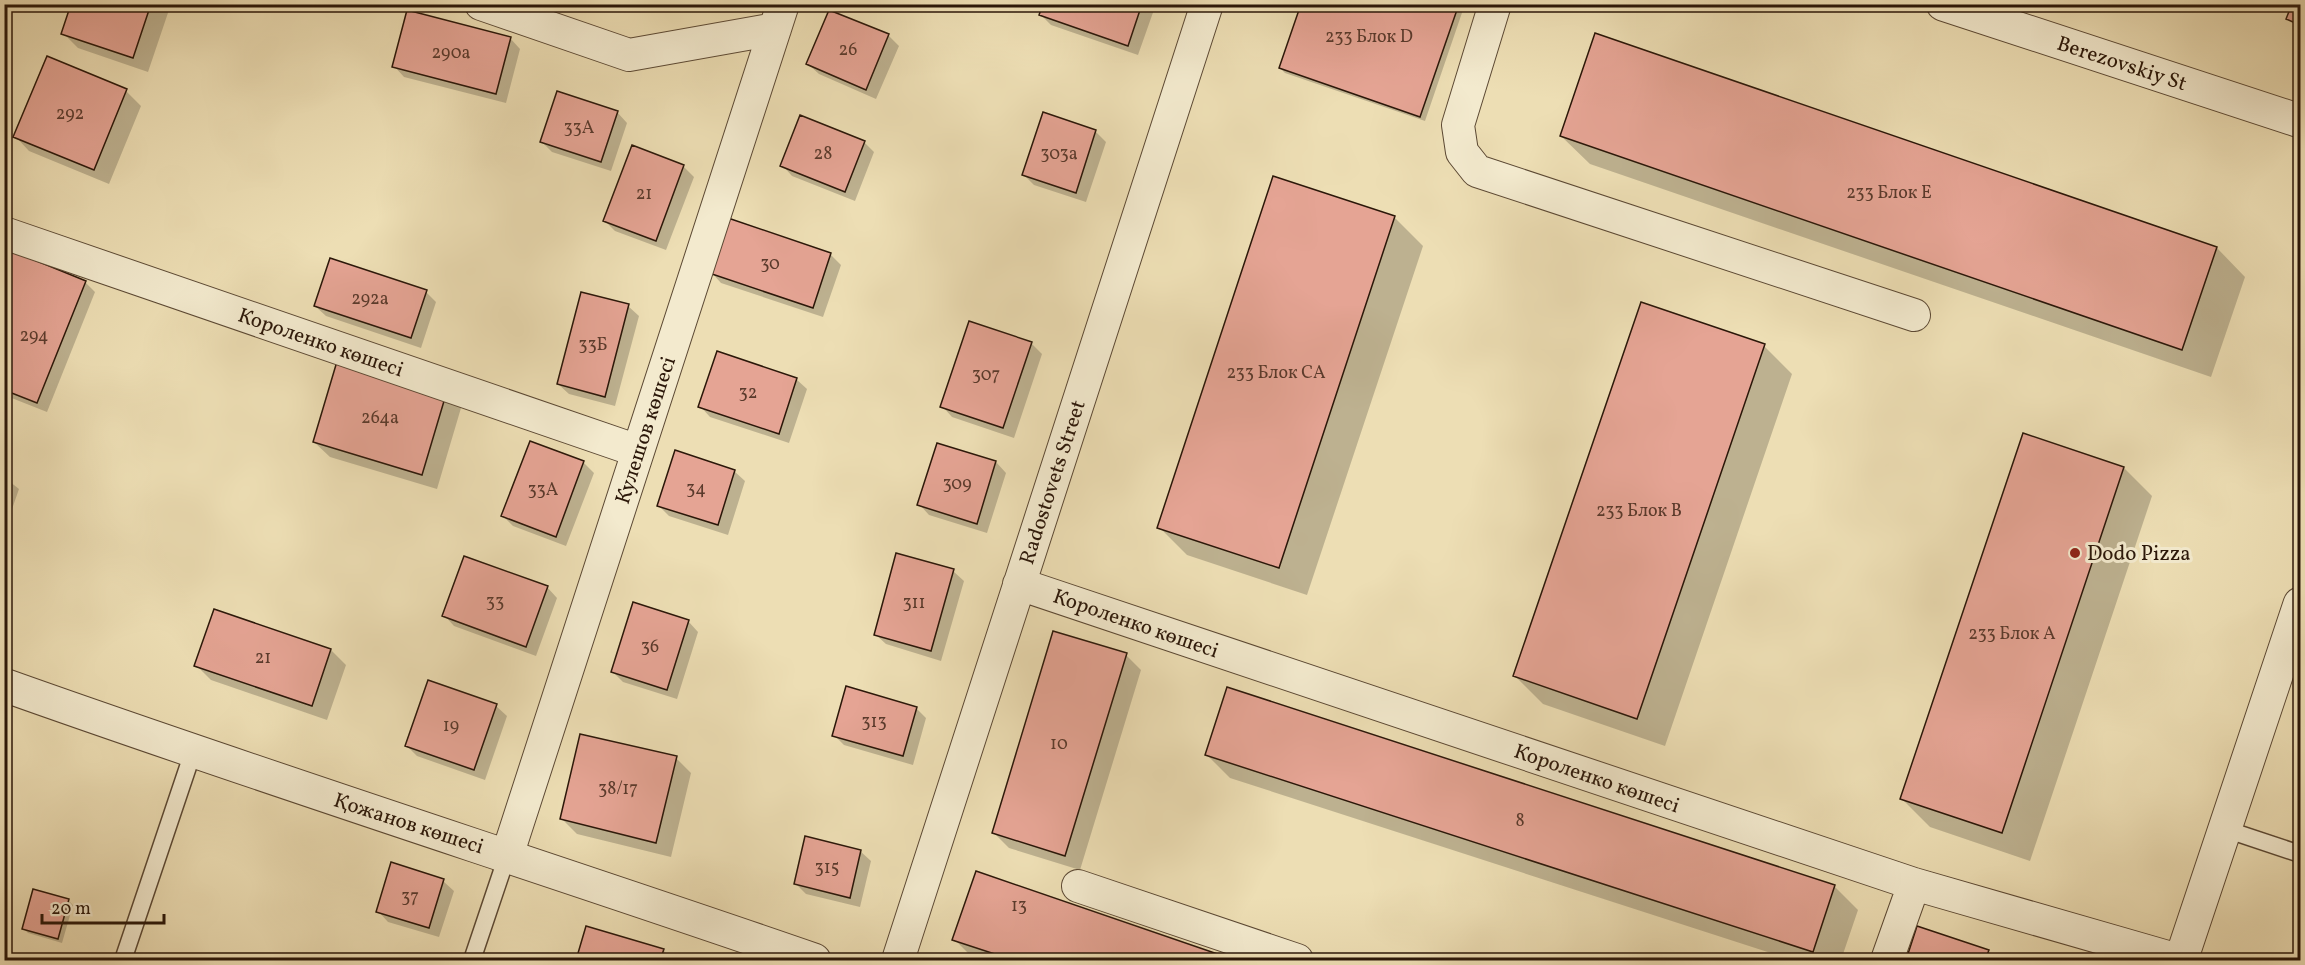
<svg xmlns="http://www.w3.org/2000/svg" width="2305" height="965" font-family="Vollkorn,serif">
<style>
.shadow{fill:#0003}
.building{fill:#e5a494;stroke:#2b1709;stroke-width:1.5}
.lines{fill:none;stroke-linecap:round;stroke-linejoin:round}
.service-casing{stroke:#5c4934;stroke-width:19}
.minor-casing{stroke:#5c4934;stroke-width:34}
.tertiary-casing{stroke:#5c4934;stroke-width:35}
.service{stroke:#f3eace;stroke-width:16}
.minor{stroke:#f3eace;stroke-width:32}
.tertiary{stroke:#f3eace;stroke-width:33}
.poi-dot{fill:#8f2418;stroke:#f3eace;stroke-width:2}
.labels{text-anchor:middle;stroke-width:6;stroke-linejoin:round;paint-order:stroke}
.number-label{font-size:18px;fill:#5a3a2c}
.street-label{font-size:21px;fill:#2b1709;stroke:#f3eace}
.poi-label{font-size:21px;fill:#2b1709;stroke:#f3eace;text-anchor:start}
</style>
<rect width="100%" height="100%" fill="#eddeb4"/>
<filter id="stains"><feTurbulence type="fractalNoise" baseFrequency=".00333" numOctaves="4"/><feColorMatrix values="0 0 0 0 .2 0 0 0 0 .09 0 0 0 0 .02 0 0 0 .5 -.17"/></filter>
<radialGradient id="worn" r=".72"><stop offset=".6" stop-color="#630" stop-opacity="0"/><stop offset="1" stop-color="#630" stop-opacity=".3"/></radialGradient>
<path class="shadow" d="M 73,4 L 171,4 L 148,72 L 78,48 L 63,33 Z
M 1045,4 L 1156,4 L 1138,55 L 1051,25 L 1041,15 Z
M 1302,4 L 1465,4 L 1425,121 L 1285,73 L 1280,68 Z
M 2294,4 L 2300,4 L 2300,30 L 2288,19 Z
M 888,35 L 899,46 L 876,99 L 819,74 L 808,64 Z
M 1596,35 L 2217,248 L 2245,277 L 2211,377 L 1590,164 L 1561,136 Z
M 510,38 L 520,49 L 506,103 L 404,77 L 394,66 Z
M 126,91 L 141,106 L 109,184 L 29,151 L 15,136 Z
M 617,112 L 627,123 L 611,171 L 552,152 L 542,142 Z
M 1095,131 L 1106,142 L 1086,202 L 1034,185 L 1024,175 Z
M 864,142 L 874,152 L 855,201 L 792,176 L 782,165 Z
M 683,166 L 694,177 L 666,250 L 615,231 L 605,221 Z
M 1394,217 L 1423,246 L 1307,595 L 1187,555 L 1159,527 Z
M 728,219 L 831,255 L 841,265 L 823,317 L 721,283 L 711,272 Z
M 5,250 L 85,282 L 95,292 L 47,412 L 4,395 Z
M 426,292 L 436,302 L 421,348 L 326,316 L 315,306 Z
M 628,306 L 639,316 L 615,406 L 569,394 L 558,384 Z
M 1031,343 L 1042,354 L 1014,438 L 952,417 L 942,406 Z
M 1764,346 L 1792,374 L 1665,746 L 1543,704 L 1515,676 Z
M 796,379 L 807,389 L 789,443 L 710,417 L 700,406 Z
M 446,393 L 461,408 L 437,489 L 330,457 L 314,442 Z
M 531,443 L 584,463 L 594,473 L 566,546 L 513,526 L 503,516 Z
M 996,462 L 1006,473 L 987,533 L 929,515 L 919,504 Z
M 2124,468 L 2152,496 L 2030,861 L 1930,827 L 1902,799 Z
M 734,471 L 745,481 L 728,535 L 669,516 L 659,506 Z
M 4,477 L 19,489 L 4,532 Z
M 953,571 L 964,581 L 941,661 L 886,644 L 875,634 Z
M 547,587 L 557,598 L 536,656 L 454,626 L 444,615 Z
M 215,611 L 331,650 L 346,665 L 327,720 L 211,680 L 196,665 Z
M 688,621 L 698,632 L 677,699 L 623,682 L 612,671 Z
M 1126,655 L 1141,670 L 1080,870 L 1009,848 L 994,833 Z
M 429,682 L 496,706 L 507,716 L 485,780 L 417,756 L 407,746 Z
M 916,708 L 926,718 L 913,765 L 844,745 L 834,735 Z
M 1206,754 L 1834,886 L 1858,910 L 1841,960 L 1792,960 L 1230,778 Z
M 676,758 L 691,773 L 671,857 L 577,834 L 562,819 Z
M 860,851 L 871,861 L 860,907 L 806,894 L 795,883 Z
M 977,873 L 1230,960 L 975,960 L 954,939 Z
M 443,881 L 454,891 L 439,937 L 388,922 L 378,911 Z
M 68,900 L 73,905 L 62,943 L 28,933 L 23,928 Z
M 587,928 L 663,950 L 673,960 L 578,960 Z
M 1918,928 L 1988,951 L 1998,960 L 1908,960 Z"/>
<path class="building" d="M 71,4 L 151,4 L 133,58 L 61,34 Z
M 1043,4 L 1142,4 L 1128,46 L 1039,15 Z
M 1301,4 L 1459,4 L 1420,117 L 1279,68 Z
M 2292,4 L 2300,4 L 2300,25 L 2286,19 Z
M 407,10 L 511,37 L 496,94 L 392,67 Z
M 829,10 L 889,34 L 866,90 L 806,64 Z
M 1595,33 L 2217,247 L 2182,350 L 1560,136 Z
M 47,56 L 127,89 L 94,170 L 13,137 Z
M 557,91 L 618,111 L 601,162 L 540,142 Z
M 1043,112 L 1096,130 L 1076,193 L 1022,175 Z
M 800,115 L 865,141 L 845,192 L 780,166 Z
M 632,145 L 684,165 L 656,241 L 603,221 Z
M 1273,176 L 1395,216 L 1279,568 L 1157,528 Z
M 728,218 L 831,253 L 813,308 L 709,273 Z
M 5,248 L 86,281 L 37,403 L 4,390 Z
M 330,258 L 427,290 L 411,338 L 314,306 Z
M 581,292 L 629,304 L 605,397 L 557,384 Z
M 1641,302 L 1765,344 L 1637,719 L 1513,676 Z
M 969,321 L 1032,342 L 1003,428 L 940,407 Z
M 717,351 L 797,378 L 779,434 L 698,407 Z
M 338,358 L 447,391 L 422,475 L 313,442 Z
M 2023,433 L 2124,467 L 2002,833 L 1900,799 Z
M 530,441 L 584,461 L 556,537 L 501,516 Z
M 937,443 L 996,461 L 977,524 L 917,505 Z
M 675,450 L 735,470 L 718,525 L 657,506 Z
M 896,553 L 954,569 L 931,651 L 874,635 Z
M 464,556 L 548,586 L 526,647 L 442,616 Z
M 633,602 L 689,620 L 667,690 L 611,672 Z
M 214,609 L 331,649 L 312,706 L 194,666 Z
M 1053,631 L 1127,653 L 1065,856 L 992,833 Z
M 428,680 L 497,704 L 474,770 L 405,746 Z
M 846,686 L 917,707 L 903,756 L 832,736 Z
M 1227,687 L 1835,885 L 1813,952 L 1205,755 Z
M 580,734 L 677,756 L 656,843 L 560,819 Z
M 805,836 L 861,850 L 850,898 L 794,884 Z
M 391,862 L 444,879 L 429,928 L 376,912 Z
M 976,871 L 1235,960 L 1013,960 L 952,940 Z
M 33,889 L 69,899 L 58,939 L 22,929 Z
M 586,926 L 664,949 L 660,960 L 576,960 Z
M 1917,926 L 1989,950 L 1985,960 L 1906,960 Z"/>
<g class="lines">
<g class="service-casing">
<path id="service" d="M 2225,829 L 2300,854
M 123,960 L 193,752
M 472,960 L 507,856"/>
</g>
<g class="minor-casing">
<path id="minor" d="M 481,4 L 629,55 L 775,29
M 1495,4 L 1458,125 L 1462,152 L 1477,171 L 1914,315
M 4,233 L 638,451
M 1019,584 L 1914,884 L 2178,960
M 507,856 L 783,4
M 1078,886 L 1297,960
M 898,960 L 1207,4
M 1887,960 L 1914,884"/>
</g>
<g class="tertiary-casing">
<path id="tertiary" d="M 1943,4 L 2300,121
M 4,685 C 273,781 545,867 814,960
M 2181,960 L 2300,604"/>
</g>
<use href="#service" class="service"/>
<use href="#minor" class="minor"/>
<use href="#tertiary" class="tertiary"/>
</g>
<circle class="poi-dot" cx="2075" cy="553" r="6"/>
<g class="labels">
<g class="number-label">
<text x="1369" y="42">233 Блок D</text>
<text x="848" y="55">26</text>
<text x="451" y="58">290а</text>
<text x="70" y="119">292</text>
<text x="579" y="133">33А</text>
<text x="823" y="159">28</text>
<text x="1059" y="159">303а</text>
<text x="1889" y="198">233 Блок E</text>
<text x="644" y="199">21</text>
<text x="770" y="269">30</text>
<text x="370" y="304">292а</text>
<text x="34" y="341">294</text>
<text x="593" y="350">33Б</text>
<text x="1276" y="378">233 Блок CА</text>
<text x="986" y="380">307</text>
<text x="748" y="398">32</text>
<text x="380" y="423">264а</text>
<text x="957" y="489">309</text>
<text x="696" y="494">34</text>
<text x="543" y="495">33А</text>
<text x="1639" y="516">233 Блок B</text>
<text x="495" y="607">33</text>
<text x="914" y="608">311</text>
<text x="2012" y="639">233 Блок A</text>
<text x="650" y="652">36</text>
<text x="263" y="663">21</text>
<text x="874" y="727">313</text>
<text x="451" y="731">19</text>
<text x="1059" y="749">10</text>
<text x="618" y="794">38/17</text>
<text x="1520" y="826">8</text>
<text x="827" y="873">315</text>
<text x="410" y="902">37</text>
<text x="1019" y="911">13</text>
</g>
<g class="street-label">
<text transform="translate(2122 63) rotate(18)" y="7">Berezovskiy St</text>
<text transform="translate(321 342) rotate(19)" y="7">Короленко көшесі</text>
<text transform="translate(645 430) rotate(-72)" y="7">Кулешов көшесі</text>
<text transform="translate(1052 482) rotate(-72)" y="7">Radostovets Street</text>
<text transform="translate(1136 623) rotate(19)" y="7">Короленко көшесі</text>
<text transform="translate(1597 778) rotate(19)" y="7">Короленко көшесі</text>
<text transform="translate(409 823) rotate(18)" y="7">Қожанов көшесі</text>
</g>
<g class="poi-label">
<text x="2087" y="560">Dodo Pizza</text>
</g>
</g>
<rect width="2305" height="965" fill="none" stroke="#eddeb4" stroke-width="24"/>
<rect x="6" y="6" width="2293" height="953" fill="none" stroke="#2b1709" stroke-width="3"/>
<rect x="12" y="12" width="2281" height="941" fill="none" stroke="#2b1709" stroke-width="1.5"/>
<path d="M42 914v9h122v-9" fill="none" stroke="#2b1709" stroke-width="3"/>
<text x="51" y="914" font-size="18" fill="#2b1709" stroke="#f3eace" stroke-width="4.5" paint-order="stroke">20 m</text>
<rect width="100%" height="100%" filter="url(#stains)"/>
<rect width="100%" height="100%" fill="url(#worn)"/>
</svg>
